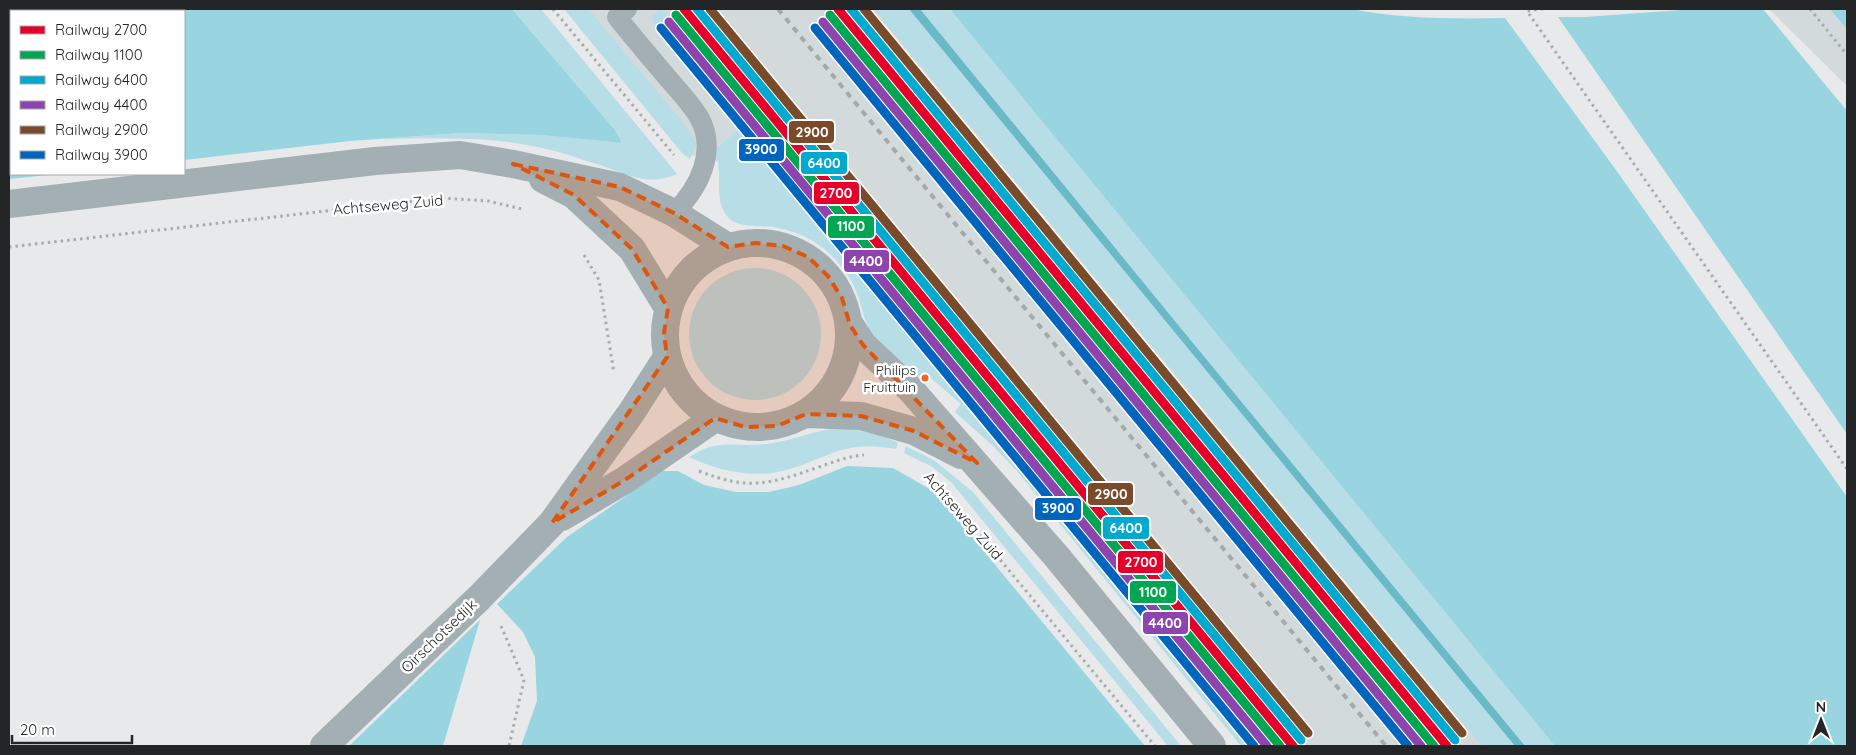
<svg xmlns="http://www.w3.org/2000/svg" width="1856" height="755" font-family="Quicksand,sans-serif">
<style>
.built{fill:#d2dadc}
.green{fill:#b7dde6}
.forest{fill:#99d5e0}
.water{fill:#6ab9c6}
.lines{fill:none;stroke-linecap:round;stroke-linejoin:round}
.path{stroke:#a5adae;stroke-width:3;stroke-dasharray:2.5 4;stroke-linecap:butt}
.service{stroke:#a3afb2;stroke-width:20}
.minor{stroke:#a3afb2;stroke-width:28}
.tertiary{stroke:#a3afb2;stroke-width:28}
.rail{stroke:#a4a9ab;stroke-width:4;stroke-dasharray:6 6;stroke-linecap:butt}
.rail-1-casing{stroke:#fff;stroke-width:12}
.rail-2-casing{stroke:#fff;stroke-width:12}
.rail-3-casing{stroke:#fff;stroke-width:12}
.rail-4-casing{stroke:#fff;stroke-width:12}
.rail-5-casing{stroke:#fff;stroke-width:12}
.rail-6-casing{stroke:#fff;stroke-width:12}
.rail-1{stroke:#e4002b;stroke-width:9}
.rail-2{stroke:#00a651;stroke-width:9}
.rail-3{stroke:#00a9ce;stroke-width:9}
.rail-4{stroke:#8e44ad;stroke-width:9}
.rail-5{stroke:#7a4b2a;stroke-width:9}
.rail-6{stroke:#0065bd;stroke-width:9}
.marked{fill:#de560d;fill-opacity:0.2;stroke:#de560d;stroke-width:4;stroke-dasharray:10 6;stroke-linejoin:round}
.bus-dot{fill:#f26522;stroke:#fff;stroke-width:2}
.labels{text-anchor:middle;stroke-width:5;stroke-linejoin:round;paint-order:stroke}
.bus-label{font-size:14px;fill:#242526;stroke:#fff;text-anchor:end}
.street-label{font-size:15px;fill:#242526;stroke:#fff}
.line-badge{stroke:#fff;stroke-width:2}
.badge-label{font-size:14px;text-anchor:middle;font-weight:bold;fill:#fff}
</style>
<rect width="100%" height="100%" fill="#e7e9ea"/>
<path class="built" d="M 567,9 L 950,9 L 1555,746 L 1253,746 L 791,190 L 721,162 L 690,155 Z
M 1769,9 L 1847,9 L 1847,86 Z"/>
<path class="green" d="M 512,9 L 541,9 L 677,174 C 648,187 628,175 600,165 C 580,159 559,151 538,147 C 486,136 433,138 381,139 L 462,133 L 541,135 L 622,143 L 615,130 Z
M 564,9 L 592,9 L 590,11 L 685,125 L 697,143 L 690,159 L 682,153 Z
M 661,9 L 1266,746 L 1241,746 L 1016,470 L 992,445 L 955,412 L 961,404 L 924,372 L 917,378 C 903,364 882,350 871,333 C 864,320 862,306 857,293 C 850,275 838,260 823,248 C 811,238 794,231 778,228 C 763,224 738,230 727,216 C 712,197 725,171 714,151 L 740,128 L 653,21 L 652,16 Z
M 874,9 L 950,9 L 1555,746 L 1482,746 Z
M689 334a66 66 0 1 1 132 0a66 66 0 1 1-132 0Z
M 839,428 C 860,429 878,434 898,443 L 896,449 C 847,440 835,454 793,468 C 758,480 721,472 689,457 C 720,437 734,448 767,444 C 792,441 814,430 839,428 Z
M 906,446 L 935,461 L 973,492 L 1181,746 L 1168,746 L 951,482 L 931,466 L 904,453 Z"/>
<path class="forest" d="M 9,9 L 512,9 L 615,130 L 622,143 L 541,135 L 462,133 L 350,141 L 184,160 L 184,11 L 11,11 L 11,174 L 58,174 L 9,179 Z
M 950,9 L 1351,9 C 1402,19 1454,19 1505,18 L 1616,170 L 1847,497 L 1847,746 L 1555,746 Z
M 1694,9 L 1763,9 L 1847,111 L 1847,434 L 1558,17 L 1585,17 Z
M 1830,9 L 1847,9 L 1847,29 Z
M 847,466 L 893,468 L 935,492 L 1145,746 L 521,746 L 537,701 L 535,657 L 523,632 L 497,604 L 567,537 L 662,471 L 678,471 L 704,485 L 736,492 L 769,492 L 799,485 Z
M 480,620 L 443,746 L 349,746 Z"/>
<path class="water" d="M 909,9 L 920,9 L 1174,320 L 1525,746 L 1515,746 Z"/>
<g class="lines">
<path class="path" d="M 553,9 L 674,155
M 1543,9 L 1527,11 L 1847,469
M 1810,9 L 1847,55
M 9,247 L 441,198 L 488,201 L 522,209
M 584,255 L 599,280 L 614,373
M 699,471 C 749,491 770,484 819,467 C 834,462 848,456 864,455
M 938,485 L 1155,746
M 501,626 L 524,680 L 509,746"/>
<path class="service" d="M 627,9 L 617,17 C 633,37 649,56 666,76 C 677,89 690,102 699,117 C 718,151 699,188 674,213"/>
<path class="minor" d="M 562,517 L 625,480 L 715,418
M 324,746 L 479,598 L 552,523 L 631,413 L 667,357"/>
<path class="tertiary" d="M 543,179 L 574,195 L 632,249 L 668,308
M 9,204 L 375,161 L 460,155 L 513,164 L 620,187 L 674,213 L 728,247
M665 335a92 92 0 1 1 184 0a92 92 0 1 1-184 0Z
M 850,325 L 863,345 L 911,390 L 1057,557 L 1212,746
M 806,414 L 861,416 L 914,431 L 961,455"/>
<path class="rail" d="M 778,9 L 1386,746"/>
<g class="rail-1-casing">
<path id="rail-1" d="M 684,9 L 1293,746
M 838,9 L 1447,746"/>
</g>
<g class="rail-2-casing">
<path id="rail-2" d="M 676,15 L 1280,746
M 830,15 L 1434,746"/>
</g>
<g class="rail-3-casing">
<path id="rail-3" d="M 697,9 L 1301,740
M 851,9 L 1455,740"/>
</g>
<g class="rail-4-casing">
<path id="rail-4" d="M 669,22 L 1267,746
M 823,22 L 1421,746"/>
</g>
<g class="rail-5-casing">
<path id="rail-5" d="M 710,9 L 1308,733
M 864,9 L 1462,733"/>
</g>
<g class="rail-6-casing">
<path id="rail-6" d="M 661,28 L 1254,746
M 815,28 L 1408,746"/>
</g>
<use href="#rail-1" class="rail-1"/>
<use href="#rail-2" class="rail-2"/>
<use href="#rail-3" class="rail-3"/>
<use href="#rail-4" class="rail-4"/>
<use href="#rail-5" class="rail-5"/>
<use href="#rail-6" class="rail-6"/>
</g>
<path class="marked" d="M 513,164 L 620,187 L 674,213 L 728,247 L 755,243 L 783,246 L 808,257 L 828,276 L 842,298 L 850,325 L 863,345 L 977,463 L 914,431 L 861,416 L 806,414 L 777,426 L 745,427 L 715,418 L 625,480 L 552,523 L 667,357 L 664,333 L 668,308 L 632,249 L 574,195 Z"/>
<circle class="bus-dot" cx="925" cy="378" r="4.5"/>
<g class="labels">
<g class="bus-label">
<text x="916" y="375">Philips<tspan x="916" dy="17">Fruittuin</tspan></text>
</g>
<g class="street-label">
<text transform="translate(388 205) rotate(-5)" y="5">Achtseweg Zuid</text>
<text transform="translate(963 516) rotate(49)" y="5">Achtseweg Zuid</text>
<text transform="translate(439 636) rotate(-44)" y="5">Oirschotsedijk</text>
</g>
</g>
<g class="line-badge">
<rect x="788" y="120" width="47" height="24" rx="5" fill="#7a4b2a"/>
<rect x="738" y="138" width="47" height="24" rx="5" fill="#0065bd"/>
<rect x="800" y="151" width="48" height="24" rx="5" fill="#00a9ce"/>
<rect x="813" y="181" width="47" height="24" rx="5" fill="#e4002b"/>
<rect x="827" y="215" width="48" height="24" rx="5" fill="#00a651"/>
<rect x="843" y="249" width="47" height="24" rx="5" fill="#8e44ad"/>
<rect x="1087" y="482" width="47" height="24" rx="5" fill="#7a4b2a"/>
<rect x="1034" y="497" width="48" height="24" rx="5" fill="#0065bd"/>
<rect x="1102" y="516" width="48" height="24" rx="5" fill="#00a9ce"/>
<rect x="1117" y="550" width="47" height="24" rx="5" fill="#e4002b"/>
<rect x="1129" y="580" width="48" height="24" rx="5" fill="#00a651"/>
<rect x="1142" y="611" width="47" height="24" rx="5" fill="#8e44ad"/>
</g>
<g class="badge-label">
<text x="812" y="137">2900</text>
<text x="761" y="154">3900</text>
<text x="824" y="168">6400</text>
<text x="836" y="198">2700</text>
<text x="851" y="231">1100</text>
<text x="866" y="266">4400</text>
<text x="1111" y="499">2900</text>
<text x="1058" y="513">3900</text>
<text x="1126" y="533">6400</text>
<text x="1141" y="567">2700</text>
<text x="1153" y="597">1100</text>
<text x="1165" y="628">4400</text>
</g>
<rect width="1856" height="755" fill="none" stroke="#242526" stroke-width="20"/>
<rect x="10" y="10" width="175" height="165" fill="#ffffff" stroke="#a7a8a8"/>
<rect x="20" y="26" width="25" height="8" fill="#e4002b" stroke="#a7a8a8"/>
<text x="55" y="35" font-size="15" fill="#242526">Railway 2700</text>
<rect x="20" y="51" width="25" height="8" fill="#00a651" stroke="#a7a8a8"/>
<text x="55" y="60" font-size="15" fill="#242526">Railway 1100</text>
<rect x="20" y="76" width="25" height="8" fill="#00a9ce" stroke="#a7a8a8"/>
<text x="55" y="85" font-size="15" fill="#242526">Railway 6400</text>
<rect x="20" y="101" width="25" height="8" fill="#8e44ad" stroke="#a7a8a8"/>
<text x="55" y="110" font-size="15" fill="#242526">Railway 4400</text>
<rect x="20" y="126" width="25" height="8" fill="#7a4b2a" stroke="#a7a8a8"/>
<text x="55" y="135" font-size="15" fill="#242526">Railway 2900</text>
<rect x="20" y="151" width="25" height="8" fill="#0065bd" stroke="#a7a8a8"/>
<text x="55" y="160" font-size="15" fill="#242526">Railway 3900</text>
<g transform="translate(1821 720)" stroke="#ffffff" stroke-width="4" paint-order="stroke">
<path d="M0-4L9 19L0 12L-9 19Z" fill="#242526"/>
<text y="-8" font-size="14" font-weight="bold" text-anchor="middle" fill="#242526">N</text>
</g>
<path d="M12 735v8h120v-8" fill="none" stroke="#242526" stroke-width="2.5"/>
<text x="20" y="735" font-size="15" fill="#242526" stroke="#ffffff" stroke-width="4" paint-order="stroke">20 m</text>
</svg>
